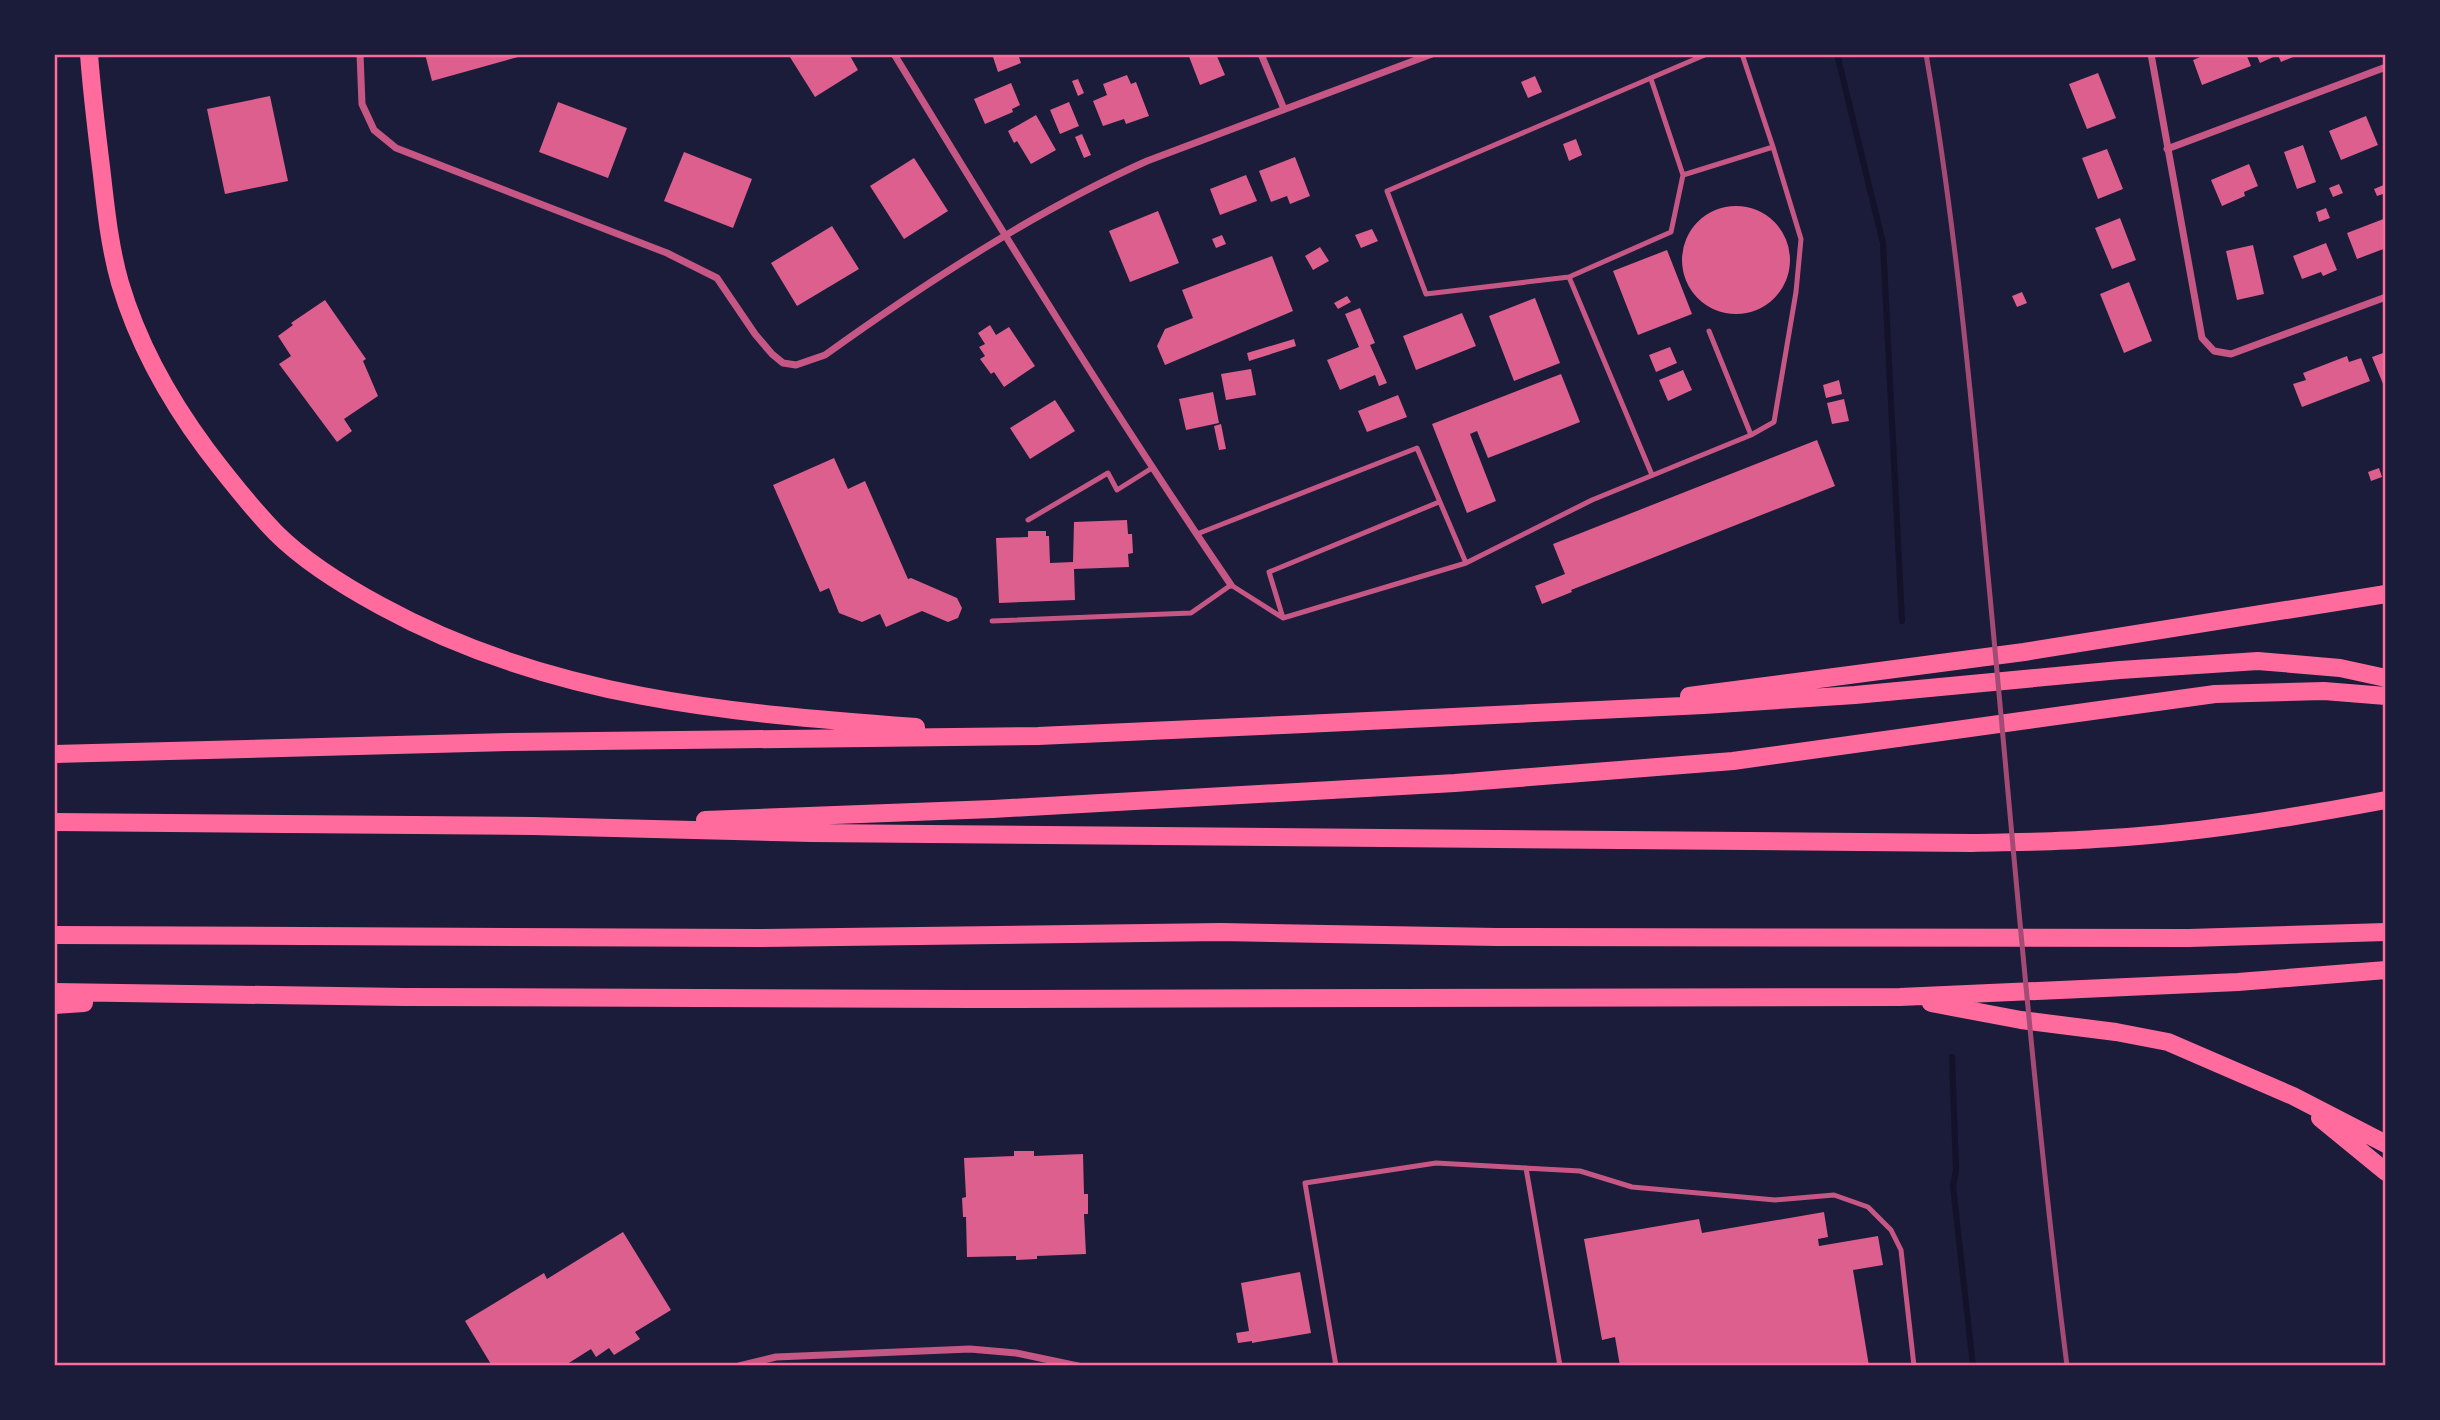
<svg xmlns="http://www.w3.org/2000/svg" width="2440" height="1420" font-family="'PT Serif',serif">
<style>
.lines{fill:none;stroke-linecap:round;stroke-linejoin:round}
.stream{stroke:#12122b;stroke-width:6}
.building{fill:#dd5f8e}
.service{stroke:#c65784;stroke-width:5}
.minor{stroke:#c65784;stroke-width:7}
.motorway{stroke:#ff6b9d;stroke-width:18}
.rail{stroke:#a44b75;stroke-width:5}
.neatline{fill:none;stroke:#ff6b9d;stroke-width:2.5}
</style>
<rect width="100%" height="100%" fill="#1b1b3a"/>
<g class="lines">
<path class="stream" d="M 1837,54 L 1883,243 L 1902,621
M 1952,1057 L 1956,1170 L 1953,1186 L 1973,1366"/>
</g>
<path class="building" d="M 425,54 L 525,54 L 525,55 L 432,81 Z
M 788,54 L 849,54 L 858,70 L 815,97 Z
M 992,54 L 1018,54 L 1021,63 L 998,72 Z
M 1188,54 L 1216,54 L 1225,75 L 1200,85 Z
M 2207,54 L 2246,54 L 2251,66 L 2202,85 L 2193,60 Z
M 2256,54 L 2300,54 L 2281,62 L 2278,55 L 2260,63 Z
M 2098,73 L 2116,118 L 2087,129 L 2069,84 Z
M 1127,75 L 1131,84 L 1136,82 L 1149,116 L 1126,124 L 1124,119 L 1103,126 L 1093,101 L 1107,95 L 1103,84 Z
M 1535,76 L 1542,92 L 1528,98 L 1521,82 Z
M 1078,79 L 1084,93 L 1078,96 L 1072,81 Z
M 1011,83 L 1020,105 L 1012,109 L 1013,112 L 985,124 L 974,99 Z
M 270,96 L 288,181 L 225,194 L 207,109 Z
M 558,102 L 627,128 L 608,178 L 539,152 Z
M 1069,102 L 1079,126 L 1060,134 L 1050,110 Z
M 1036,115 L 1056,150 L 1031,164 L 1017,141 L 1014,143 L 1008,131 Z
M 2366,116 L 2378,145 L 2341,160 L 2329,131 Z
M 1082,134 L 1091,155 L 1084,158 L 1075,137 Z
M 1576,139 L 1582,155 L 1569,161 L 1563,144 Z
M 2303,145 L 2316,182 L 2297,189 L 2284,152 Z
M 2107,149 L 2123,189 L 2098,199 L 2082,158 Z
M 684,152 L 752,179 L 733,228 L 664,201 Z
M 1295,157 L 1310,196 L 1290,204 L 1287,196 L 1271,202 L 1259,171 Z
M 914,158 L 948,211 L 904,239 L 870,186 Z
M 2249,164 L 2258,186 L 2244,192 L 2245,196 L 2222,206 L 2211,180 Z
M 1246,175 L 1257,201 L 1220,215 L 1210,189 Z
M 2339,184 L 2343,193 L 2333,197 L 2329,188 Z
M 2386,184 L 2386,201 L 2383,194 L 2377,196 L 2374,189 Z
M1682 260a54 54 0 1 1 108 0a54 54 0 1 1-108 0Z
M 2326,208 L 2330,218 L 2319,222 L 2316,212 Z
M 1158,211 L 1179,263 L 1130,282 L 1109,231 Z
M 2120,218 L 2136,260 L 2112,269 L 2095,228 Z
M 2386,218 L 2386,248 L 2357,259 L 2347,233 Z
M 832,226 L 859,269 L 797,306 L 771,263 Z
M 1372,229 L 1378,241 L 1361,248 L 1355,235 Z
M 1222,235 L 1226,244 L 1216,248 L 1212,239 Z
M 2326,243 L 2337,270 L 2323,276 L 2321,272 L 2302,279 L 2293,256 Z
M 2253,245 L 2264,294 L 2237,300 L 2226,251 Z
M 1320,247 L 1329,261 L 1313,270 L 1305,256 Z
M 1667,250 L 1692,314 L 1638,335 L 1613,271 Z
M 1272,256 L 1293,311 L 1165,365 L 1157,346 L 1165,329 L 1193,318 L 1182,290 Z
M 2129,282 L 2152,341 L 2124,353 L 2100,294 Z
M 2022,292 L 2027,303 L 2017,307 L 2012,296 Z
M 1347,296 L 1351,302 L 1338,309 L 1334,303 Z
M 1535,298 L 1560,363 L 1514,381 L 1489,316 Z
M 325,300 L 366,359 L 363,361 L 378,396 L 344,419 L 352,431 L 337,442 L 279,364 L 291,356 L 278,336 L 293,325 L 291,323 Z
M 1360,308 L 1375,343 L 1370,345 L 1387,383 L 1379,386 L 1375,375 L 1340,390 L 1327,360 L 1359,347 L 1345,314 Z
M 1462,313 L 1476,346 L 1416,370 L 1403,336 Z
M 990,325 L 996,335 L 1009,327 L 1035,366 L 1004,387 L 994,372 L 991,374 L 980,359 L 985,356 L 979,347 L 985,344 L 978,333 Z
M 1294,339 L 1296,346 L 1249,361 L 1247,353 Z
M 1670,347 L 1677,363 L 1656,372 L 1649,355 Z
M 2386,352 L 2386,391 L 2372,357 Z
M 2347,356 L 2349,362 L 2361,358 L 2370,381 L 2302,407 L 2293,384 L 2306,380 L 2303,373 Z
M 1251,369 L 1256,395 L 1226,400 L 1221,374 Z
M 1683,370 L 1692,390 L 1668,401 L 1659,380 Z
M 1561,374 L 1580,422 L 1488,458 L 1477,431 L 1470,434 L 1496,501 L 1467,513 L 1432,424 Z
M 1839,380 L 1842,394 L 1826,398 L 1823,385 Z
M 1213,392 L 1219,423 L 1186,430 L 1179,399 Z
M 1398,395 L 1407,417 L 1367,432 L 1358,411 Z
M 1844,399 L 1849,421 L 1832,424 L 1827,403 Z
M 1055,400 L 1075,431 L 1030,459 L 1010,428 Z
M 1221,424 L 1226,449 L 1219,450 L 1214,426 Z
M 1817,440 L 1835,486 L 1571,590 L 1572,592 L 1542,604 L 1535,586 L 1565,574 L 1553,544 Z
M 834,458 L 848,489 L 865,481 L 908,579 L 911,578 L 957,598 L 962,608 L 958,618 L 948,622 L 922,611 L 886,627 L 880,614 L 862,622 L 839,613 L 829,588 L 820,592 L 773,485 Z
M 2379,468 L 2382,477 L 2371,481 L 2368,472 Z
M 1127,520 L 1128,534 L 1132,534 L 1133,553 L 1128,554 L 1129,567 L 1074,569 L 1075,600 L 999,603 L 996,538 L 1028,537 L 1028,531 L 1046,531 L 1046,536 L 1049,536 L 1050,563 L 1073,562 L 1074,522 Z
M 1014,1151 L 1034,1151 L 1034,1156 L 1083,1154 L 1084,1194 L 1088,1194 L 1088,1214 L 1084,1214 L 1086,1254 L 1037,1256 L 1037,1259 L 1016,1260 L 1016,1256 L 967,1257 L 966,1217 L 963,1217 L 962,1198 L 966,1197 L 964,1158 L 1014,1156 Z
M 1824,1212 L 1828,1237 L 1818,1239 L 1819,1246 L 1878,1236 L 1883,1265 L 1853,1270 L 1869,1366 L 1620,1366 L 1615,1337 L 1602,1340 L 1584,1239 L 1699,1219 L 1702,1233 Z
M 623,1232 L 671,1310 L 635,1332 L 640,1339 L 614,1355 L 609,1348 L 596,1357 L 591,1349 L 564,1366 L 492,1366 L 465,1321 L 544,1273 L 547,1279 Z
M 1300,1272 L 1311,1333 L 1252,1343 L 1252,1341 L 1238,1343 L 1236,1333 L 1249,1331 L 1241,1283 Z"/>
<g class="lines">
<path class="service" d="M 1742,54 L 1773,147
M 1683,175 L 1773,147 L 1801,239 L 1796,292 L 1774,422 L 1751,435
M 1569,277 L 1671,232 L 1683,175 L 1651,79
M 1652,475 L 1569,277 L 1426,294 L 1387,191 L 1707,54
M 1028,520 L 1108,473 L 1117,490 L 1152,468
M 1197,534 L 1417,448 L 1466,563
M 1283,618 L 1269,572 L 1439,502
M 992,621 L 1191,613 L 1231,585 L 1283,618 L 1466,563 L 1592,500 L 1751,435 L 1709,331
M 1526,1168 L 1560,1366
M 1336,1366 L 1305,1183 L 1436,1163 L 1580,1171 L 1632,1187 L 1775,1200 L 1834,1195 L 1868,1207 L 1891,1230 L 1901,1250 L 1914,1366"/>
<path class="minor" d="M 360,54 L 362,104 L 374,130 L 396,148 L 667,253 L 717,278 L 755,334 L 772,354 L 783,363 L 796,365 L 825,355 C 924,284 1035,211 1147,161 L 1432,54
M 894,54 C 1003,233 1113,412 1231,585
M 1261,54 L 1284,109
M 2151,54 L 2202,338 L 2214,351 L 2231,354 L 2386,297
M 2167,149 L 2386,67
M 739,1366 L 776,1357 L 970,1349 L 1016,1353 L 1078,1366"/>
<path class="motorway" d="M 89,54 C 92,95 97,135 102,175 C 106,211 110,248 120,283 C 138,344 169,399 206,449 C 228,478 251,507 276,533 C 304,561 346,587 381,606 C 549,698 729,713 916,727
M 1689,696 L 2024,652 L 2386,594
M 54,754 L 509,742 L 1038,736 L 1283,725 L 1704,705 L 1855,695 L 2120,670 L 2258,661 L 2340,668 L 2386,678
M 705,820 L 993,809 L 1455,783 L 1733,761 L 2215,694 L 2324,691 L 2386,696
M 54,822 L 533,826 L 811,833 L 1972,843 C 2013,842 2054,842 2095,839 C 2193,834 2290,818 2386,800
M 54,935 L 759,938 L 1221,932 L 1497,937 L 2189,938 L 2386,932
M 54,992 L 404,997 L 972,999 L 1900,997 L 2238,982 L 2386,970
M 1931,1003 L 2021,1020 L 2116,1032 L 2168,1042 L 2293,1096 L 2386,1144
M 54,1005 L 84,1003
M 2320,1118 L 2386,1172"/>
<path class="rail" d="M 1926,54 C 1955,220 1970,387 1986,554 C 2012,825 2033,1096 2067,1366"/>
</g>
<rect width="2440" height="1420" fill="none" stroke="#1b1b3a" stroke-width="112"/>
<rect x="56" y="56" width="2328" height="1308" class="neatline"/>
</svg>
